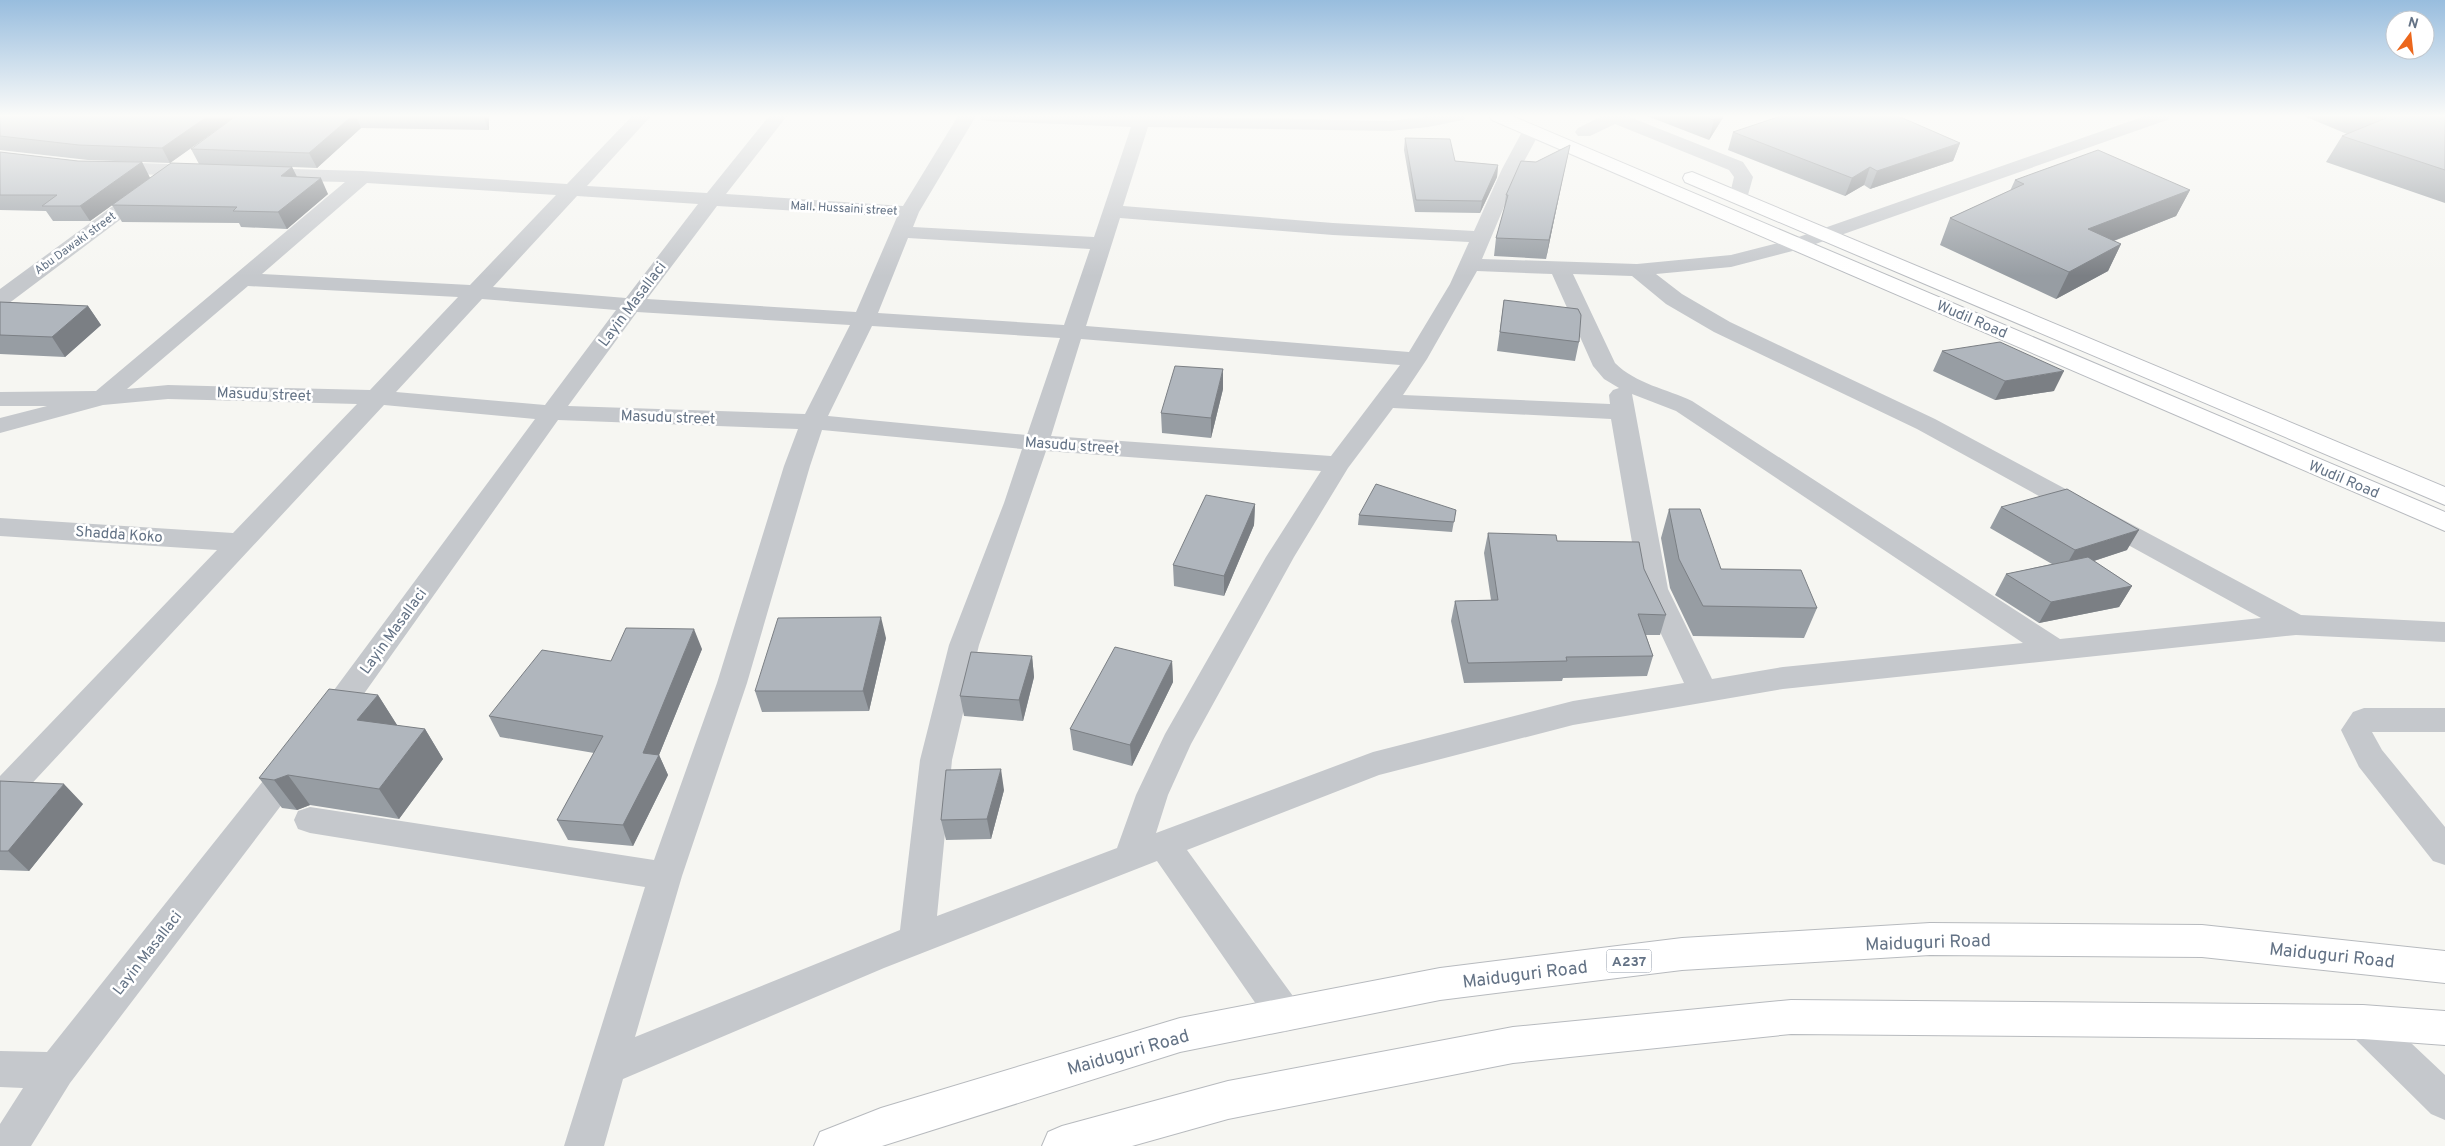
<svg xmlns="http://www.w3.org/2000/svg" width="2445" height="1146" font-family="Overpass,sans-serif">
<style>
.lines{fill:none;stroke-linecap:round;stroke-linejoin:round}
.major-casing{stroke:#b8bbc0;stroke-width:2}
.highway-casing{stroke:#b7babe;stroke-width:2}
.minor{fill:#c5c8cc;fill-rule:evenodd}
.major{fill:#fff;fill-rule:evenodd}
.highway{fill:#fff;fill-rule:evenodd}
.wall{fill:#979da3}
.shaded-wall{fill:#7b7f84}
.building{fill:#b0b6bd;stroke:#7b7f84}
.labels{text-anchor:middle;stroke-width:5;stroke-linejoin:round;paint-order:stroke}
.far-street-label{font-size:12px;fill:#637285;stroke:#fff}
.shield{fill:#fff;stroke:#929caa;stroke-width:1}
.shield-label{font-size:14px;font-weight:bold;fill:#637285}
.street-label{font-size:15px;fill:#637285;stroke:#fff}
.near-street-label{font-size:18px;fill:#637285;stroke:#fff}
</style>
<rect width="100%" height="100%" fill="#f6f6f2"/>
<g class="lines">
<g class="major-casing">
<path id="major" d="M 1489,116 L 1512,116 L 2445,512 L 2445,531 L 1492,120 Z
M 1692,172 L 2445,487 L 2445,505 L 1685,182 L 1683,178 L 1685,174 Z"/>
</g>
<g class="highway-casing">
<path id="highway" d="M 1930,923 L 2202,925 L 2445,951 L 2445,983 L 2202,957 L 1930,955 L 1682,970 L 1440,1000 L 1180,1052 L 882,1146 L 814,1146 L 820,1132 L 881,1108 L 1180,1018 L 1440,968 L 1682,938 Z
M 1791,1000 L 2363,1005 L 2445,1011 L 2445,1045 L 2363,1039 L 1791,1034 L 1513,1063 L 1228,1119 L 1132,1146 L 1042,1146 L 1048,1132 L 1062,1126 L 1228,1081 L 1513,1027 Z"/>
</g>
<path class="minor" d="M 632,116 L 651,116 L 587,186 L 707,193 L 769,116 L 787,116 L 726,194 L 903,206 L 958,116 L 976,116 L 919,212 L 913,227 L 1094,237 L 1131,127 L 988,121 L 982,120 L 979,116 L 1152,116 L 1390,121 L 1432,116 L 1466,116 L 1463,120 L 1428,127 L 1390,131 L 1148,127 L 1123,206 L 1333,223 L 1474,231 L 1502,169 L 1523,130 L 1526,126 L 1538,126 L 1541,130 L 1520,169 L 1482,259 L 1637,264 L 1731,255 L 1790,240 L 2145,116 L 2170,116 L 2167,120 L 1804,248 L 1731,267 L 1656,274 L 1682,294 L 1730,322 L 1935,419 L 2301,615 L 2445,622 L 2445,642 L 2296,635 L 1783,689 L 1573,725 L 1379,775 L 1187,850 L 1298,1003 L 1304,1015 L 1298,1027 L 1285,1032 L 1272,1027 L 1157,861 L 884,968 L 623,1079 L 604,1146 L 564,1146 L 645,887 L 310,833 L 298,829 L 294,820 L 298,811 L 310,807 L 654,860 L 717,683 L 784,466 L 798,429 L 558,420 L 339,729 L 328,733 L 317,729 L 313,721 L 317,713 L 535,419 L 384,405 L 11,806 L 0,810 L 0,776 L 217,550 L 0,536 L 0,518 L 233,533 L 357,404 L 168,399 L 103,405 L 0,433 L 0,418 L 47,406 L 0,406 L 0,392 L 96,391 L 345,182 L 258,180 L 251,178 L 249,174 L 251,170 L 258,168 L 363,171 L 567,184 ZM 367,183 L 556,195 L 470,285 L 262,274 ZM 577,196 L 698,204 L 626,298 L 493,287 ZM 717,206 L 897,217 L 856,312 L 647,299 ZM 1120,218 L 1333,235 L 1469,242 L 1450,284 L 1409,352 L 1086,326 ZM 908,238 L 1090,249 L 1064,325 L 878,313 ZM 1477,271 L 1552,274 L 1593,366 L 1604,379 L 1619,388 L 1613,390 L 1609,395 L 1610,404 L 1403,395 L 1427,359 ZM 1573,274 L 1632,276 L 1666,304 L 1714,332 L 1917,429 L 2261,618 L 2060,639 L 1692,401 C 1667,389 1636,384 1615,363 ZM 248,286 L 458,297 L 370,390 L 168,385 L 127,389 ZM 482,299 L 616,310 L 545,405 L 396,392 ZM 637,312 L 850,325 L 805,414 L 568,406 ZM 872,326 L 1060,338 L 1027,435 L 828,416 ZM 1081,339 L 1400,365 L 1331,456 L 1051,436 ZM 1632,394 L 1676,411 L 2023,643 L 1783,667 L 1712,679 L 1668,589 ZM 1393,408 L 1611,419 L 1640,589 L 1684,683 L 1573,701 L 1373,752 L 1156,833 L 1168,795 L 1191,744 L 1294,557 L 1348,468 ZM 822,430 L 1022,449 L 1004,503 L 949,645 L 920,760 L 900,930 L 635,1037 L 682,876 L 747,683 L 810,466 ZM 1046,451 L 1321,471 L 1266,557 L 1165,734 L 1136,795 L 1117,848 L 937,916 L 952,760 L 979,645 Z
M 1602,116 L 1627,116 L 1743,162 L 1753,177 L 1746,202 L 1732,202 L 1729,198 L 1734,177 L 1729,170 L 1615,124 L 1590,136 L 1578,136 L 1575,132 L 1578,128 Z
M 108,162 L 198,165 L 205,167 L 207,171 L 205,175 L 198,177 L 101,172 L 99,168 L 101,164 Z
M 146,185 L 153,187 L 156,191 L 153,195 L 8,304 L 0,305 L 0,289 L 139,187 Z
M 2364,708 L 2445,708 L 2445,732 L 2372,732 L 2382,750 L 2445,827 L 2445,865 L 2433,861 L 2359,767 L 2341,730 L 2353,712 Z
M 294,753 L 305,756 L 310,765 L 305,774 L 70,1083 L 31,1146 L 0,1146 L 0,1124 L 23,1088 L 0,1087 L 0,1051 L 47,1052 L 283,756 Z
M 2363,1005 L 2376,1010 L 2445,1075 L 2445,1120 L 2431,1114 L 2350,1034 L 2344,1022 L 2350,1010 Z"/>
<use href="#major" class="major"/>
<use href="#highway" class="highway"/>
</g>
<path class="wall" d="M 0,116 L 489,116 L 489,130 L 361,128 L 317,168 L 292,167 L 297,177 L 328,194 L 287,229 L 241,227 L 239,223 L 122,222 L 112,205 L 199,164 L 191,149 L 221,127 L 170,163 L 88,160 L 0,150 Z
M 1647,116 L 1724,116 L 1709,140 Z
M 2304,116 L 2445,116 L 2445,203 L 2326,162 L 2342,136 L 2347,134 Z
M 1733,132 L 1960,143 L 1953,161 L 1870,189 L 1864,185 L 1845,196 L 1728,150 Z
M 1405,138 L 1455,161 L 1498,165 L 1497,177 L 1480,213 L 1415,212 L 1404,150 Z
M 0,152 L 78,161 L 142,162 L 150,178 L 90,221 L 53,221 L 46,211 L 0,210 Z
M 1536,162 L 1566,162 L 1546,259 L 1494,256 L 1496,238 L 1504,210 L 1506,195 Z
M 2015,180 L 2190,190 L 2176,216 L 2114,241 L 2121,244 L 2108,271 L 2056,299 L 1940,245 L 1950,218 L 2010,191 Z
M 1504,300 L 1579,342 L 1575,361 L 1497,351 Z
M 0,302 L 88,306 L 101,325 L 65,357 L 0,354 Z
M 1942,351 L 2054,391 L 1995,400 L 1933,371 Z
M 1223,389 L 1211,438 L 1162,433 L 1161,413 Z
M 1255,504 L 1254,525 L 1224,596 L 1174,586 L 1173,565 Z
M 2001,507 L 2127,550 L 2094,561 L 2132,586 L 2119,607 L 2039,623 L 1995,595 L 2006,574 L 2052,564 L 1990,528 Z
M 1669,509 L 1721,569 L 1817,608 L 1804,638 L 1693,636 L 1670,588 L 1661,538 Z
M 1456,510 L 1452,532 L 1358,525 L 1359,515 Z
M 1488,533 L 1557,541 L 1644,569 L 1666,615 L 1660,635 L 1646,635 L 1653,656 L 1647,676 L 1563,678 L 1562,681 L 1464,683 L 1451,621 L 1455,601 L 1491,600 L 1484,553 Z
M 886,638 L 869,711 L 762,712 L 755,691 Z
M 702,649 L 659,755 L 668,775 L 633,846 L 568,840 L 557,820 L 594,753 L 500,737 L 489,716 L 611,661 Z
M 1032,656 L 1034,677 L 1023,721 L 964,716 L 960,696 Z
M 1172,661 L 1173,682 L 1132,766 L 1073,750 L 1070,729 Z
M 378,695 L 397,725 L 396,726 L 425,729 L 443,759 L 399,819 L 310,805 L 297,810 L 282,808 L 259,778 Z
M 0,781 L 83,804 L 29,871 L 0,870 Z
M 1004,790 L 991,839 L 946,840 L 941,820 Z"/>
<path class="shaded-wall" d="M 208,116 L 236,116 L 170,163 L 162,148 Z
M 352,116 L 356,116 L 361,128 L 317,168 L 309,153 Z
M 483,116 L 489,116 L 489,130 Z
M 1717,116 L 1724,116 L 1709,140 L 1714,120 Z
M 1960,143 L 1953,161 L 1870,189 L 1877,171 Z
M 1570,145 L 1566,162 L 1546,259 L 1549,240 Z
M 142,162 L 150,178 L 90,221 L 80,206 Z
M 1498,165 L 1497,177 L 1480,213 L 1482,201 Z
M 292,167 L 300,183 L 281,176 Z
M 1870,167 L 1864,185 L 1845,196 L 1852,178 Z
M 321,178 L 328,194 L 287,229 L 278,212 Z
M 2190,190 L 2176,216 L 2075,256 L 2088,229 Z
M 2121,244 L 2108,271 L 2056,299 L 2069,272 Z
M 88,306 L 101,325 L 65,357 L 52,337 Z
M 1223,369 L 1223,389 L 1211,438 L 1211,418 Z
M 2064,371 L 2054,391 L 1995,400 L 2005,381 Z
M 1255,504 L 1254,525 L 1224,596 L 1224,576 Z
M 2139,530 L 2127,550 L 2063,571 L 2075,550 Z
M 2132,586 L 2119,607 L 2039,623 L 2051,602 Z
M 881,617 L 886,638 L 869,711 L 863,691 Z
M 694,629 L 702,649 L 659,755 L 668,775 L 633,846 L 623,825 L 643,753 Z
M 1032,656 L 1034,677 L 1023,721 L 1019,700 Z
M 1172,661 L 1173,682 L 1132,766 L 1130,745 Z
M 378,695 L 397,725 L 377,750 L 357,720 Z
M 425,729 L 443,759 L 399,819 L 379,789 Z
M 1001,769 L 1004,790 L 991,839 L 987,819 Z
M 288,775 L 310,805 L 297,810 L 274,780 Z
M 64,784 L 83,804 L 29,871 L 8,851 Z"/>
<path class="building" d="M 0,116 L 208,116 L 162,148 L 79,145 L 0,136 Z
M 236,116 L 352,116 L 309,153 L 191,149 Z
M 1702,116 L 1717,116 L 1714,120 Z
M 1781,116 L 1898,116 L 1960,143 L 1877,171 L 1870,167 L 1852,178 L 1733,132 Z
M 2381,116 L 2445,116 L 2445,170 L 2342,136 L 2386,118 Z
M 1405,138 L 1450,139 L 1455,161 L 1498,165 L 1482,201 L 1416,200 Z
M 1570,145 L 1549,240 L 1496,238 L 1508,195 L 1506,195 L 1521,161 L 1536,162 Z
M 2098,150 L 2190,190 L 2088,229 L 2121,244 L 2069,272 L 1950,218 L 2024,184 L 2015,180 Z
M 0,152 L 78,161 L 142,162 L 80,206 L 42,206 L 57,195 L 0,195 Z
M 171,163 L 292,167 L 281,176 L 321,178 L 278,212 L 233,211 L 237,207 L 112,205 Z
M 1504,300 L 1578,309 L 1581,315 L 1579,342 L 1500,332 Z
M 0,302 L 88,306 L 52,337 L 0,335 Z
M 2000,342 L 2064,371 L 2005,381 L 1942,351 Z
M 1175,366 L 1223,369 L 1211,418 L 1161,413 Z
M 1376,484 L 1456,510 L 1454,522 L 1359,515 Z
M 2067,489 L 2139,530 L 2075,550 L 2001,507 Z
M 1206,495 L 1255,504 L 1224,576 L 1173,565 Z
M 1669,509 L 1700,509 L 1721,569 L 1801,570 L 1817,608 L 1703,606 L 1679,559 Z
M 1488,533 L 1556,535 L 1557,541 L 1639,542 L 1644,569 L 1666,615 L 1638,614 L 1653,656 L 1566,657 L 1567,661 L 1468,663 L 1455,601 L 1498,600 Z
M 2088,557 L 2132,586 L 2051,602 L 2006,574 Z
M 881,617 L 863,691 L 755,691 L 778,618 Z
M 626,628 L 694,629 L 643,753 L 659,755 L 623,825 L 557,820 L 603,736 L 489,716 L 542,650 L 611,661 Z
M 1115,647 L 1172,661 L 1130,745 L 1070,729 Z
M 971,652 L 1032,656 L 1019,700 L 960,696 Z
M 329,689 L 378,695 L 357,720 L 425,729 L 379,789 L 288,775 L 274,780 L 259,778 Z
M 1001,769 L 987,819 L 941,820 L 946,770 Z
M 0,781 L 64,784 L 8,851 L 0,851 Z"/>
<linearGradient id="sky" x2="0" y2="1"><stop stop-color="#98bdde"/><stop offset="0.42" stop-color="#fbfbf9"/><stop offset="1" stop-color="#fbfbf9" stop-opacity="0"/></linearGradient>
<rect width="2445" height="276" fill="url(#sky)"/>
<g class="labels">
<g class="far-street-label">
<text transform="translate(844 208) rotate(3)" y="4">Mall. Hussaini street</text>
<text transform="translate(75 243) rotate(-36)" y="4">Abu Dawaki street</text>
</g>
<rect class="shield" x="1606.5" y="949.5" width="45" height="23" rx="4"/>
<g class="shield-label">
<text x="1629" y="966">A237</text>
</g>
<g class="street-label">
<text transform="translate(632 304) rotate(-53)" y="5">Layin Masallaci</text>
<text transform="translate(1972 319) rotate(23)" y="5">Wudil Road</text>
<text transform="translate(264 394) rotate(2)" y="5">Masudu street</text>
<text transform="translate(668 417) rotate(2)" y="5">Masudu street</text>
<text transform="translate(1072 445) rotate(4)" y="5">Masudu street</text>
<text transform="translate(2344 479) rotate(23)" y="5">Wudil Road</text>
<text transform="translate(119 534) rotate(4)" y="5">Shadda Koko</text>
<text transform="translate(393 631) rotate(-54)" y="5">Layin Masallaci</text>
<text transform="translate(147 953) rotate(-52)" y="5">Layin Masallaci</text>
</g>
<g class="near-street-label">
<text transform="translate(1928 942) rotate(-2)" y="6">Maiduguri Road</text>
<text transform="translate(2332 955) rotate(6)" y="6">Maiduguri Road</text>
<text transform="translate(1525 974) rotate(-7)" y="6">Maiduguri Road</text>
<text transform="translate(1128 1052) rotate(-16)" y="6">Maiduguri Road</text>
</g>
</g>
<g transform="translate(2410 35) rotate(15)"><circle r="24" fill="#ffffff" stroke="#c1c7ce"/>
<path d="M0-4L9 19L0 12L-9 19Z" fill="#ec671c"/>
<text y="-8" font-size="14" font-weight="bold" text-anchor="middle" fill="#637285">N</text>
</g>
</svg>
